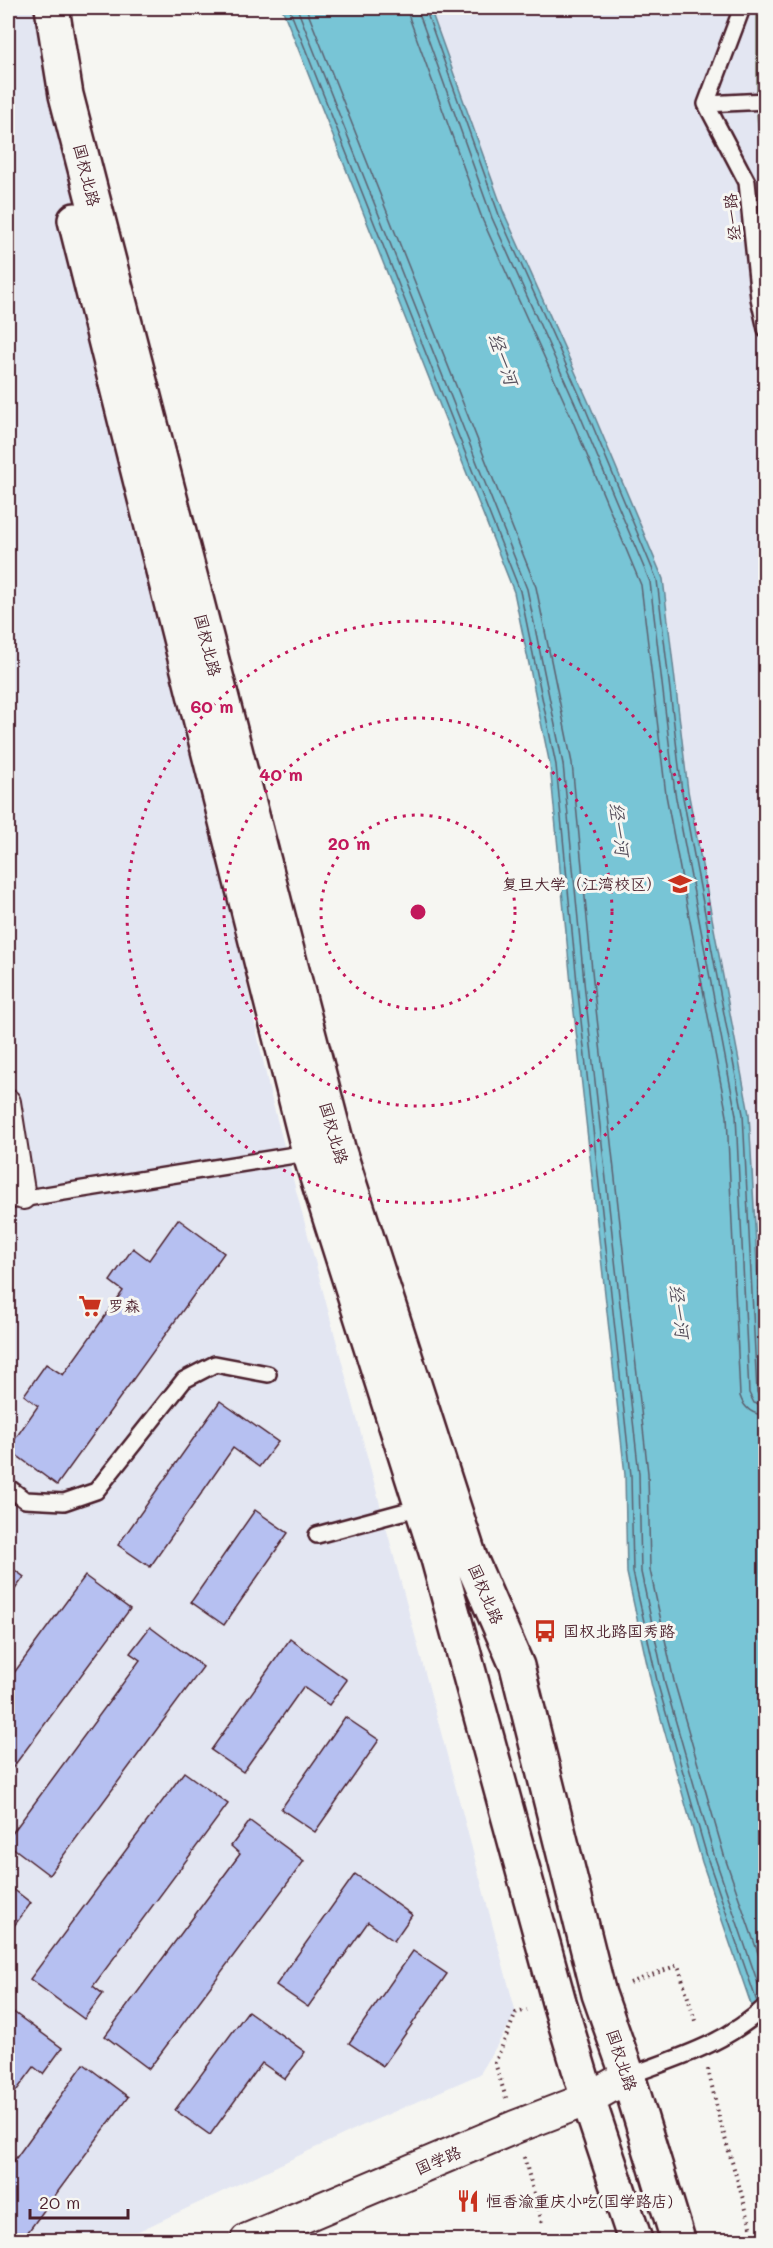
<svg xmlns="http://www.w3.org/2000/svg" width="773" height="2248" font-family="Mali,'LXGW WenKai TC',sans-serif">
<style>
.built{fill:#e3e6f2}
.green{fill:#ade8ae;stroke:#7c846c;stroke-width:1.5}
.water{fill:#78c5d6;stroke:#668392;stroke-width:1.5}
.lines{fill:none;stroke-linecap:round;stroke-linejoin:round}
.shore{stroke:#5c616f;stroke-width:1.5}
.building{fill:#b6c0f1;stroke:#4a1f2b;stroke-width:1.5}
.service-casing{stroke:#4a1f2b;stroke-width:20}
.pedestrian-casing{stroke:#4a1f2b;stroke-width:28}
.minor-casing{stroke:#4a1f2b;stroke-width:36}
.secondary-casing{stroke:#4a1f2b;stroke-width:38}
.path{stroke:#4a1f2b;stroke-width:4;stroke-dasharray:1.5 4.5;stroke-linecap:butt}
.service{stroke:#f6f6f2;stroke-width:15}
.pedestrian{stroke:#f6f6f2;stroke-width:24}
.minor{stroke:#f6f6f2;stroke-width:32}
.secondary{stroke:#f6f6f2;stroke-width:33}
.ring{fill:none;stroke:#c2185b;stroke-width:3;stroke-dasharray:3 6}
.labels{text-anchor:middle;stroke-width:6;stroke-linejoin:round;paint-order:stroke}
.street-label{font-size:16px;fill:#4a1f2b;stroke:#f6f6f2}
.poi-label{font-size:16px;fill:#4a1f2b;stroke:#f6f6f2;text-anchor:start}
.water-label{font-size:18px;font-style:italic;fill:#58515e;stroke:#f6f6f2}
.centre{fill:#c2185b;stroke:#f6f6f2;stroke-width:3}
.ring-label{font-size:18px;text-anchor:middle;font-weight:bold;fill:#c2185b;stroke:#f6f6f2;stroke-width:6;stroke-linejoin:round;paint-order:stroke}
</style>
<rect width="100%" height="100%" fill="#f6f6f2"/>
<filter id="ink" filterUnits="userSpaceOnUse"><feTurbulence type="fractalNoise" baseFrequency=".0167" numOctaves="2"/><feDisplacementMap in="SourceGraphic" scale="12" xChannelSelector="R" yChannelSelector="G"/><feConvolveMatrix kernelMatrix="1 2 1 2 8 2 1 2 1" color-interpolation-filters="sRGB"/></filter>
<g filter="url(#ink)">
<path class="built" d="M 8,8 L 37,8 L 270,1093 L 516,2013 L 480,2074 L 368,2123 L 126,2237 L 115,2240 L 8,2240 Z
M 341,8 L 765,8 L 765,1881 L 558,595 Z"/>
<path class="green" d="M 757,8 L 766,8 L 765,209 L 757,114 Z"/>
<path class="water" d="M 282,8 L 430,8 L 504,213 L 589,403 L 663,579 L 688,791 L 749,1114 L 766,1433 L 765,2045 L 702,1862 L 652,1687 L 627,1573 L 625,1475 L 572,994 L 550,765 L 514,592 Z"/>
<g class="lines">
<path class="shore" d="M 289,8 L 520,591 L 556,765 L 578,993 L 631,1475 L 633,1572 L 658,1685 L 708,1860 L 757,2002
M 297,8 L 527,589 L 563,764 L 585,992 L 639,1474 L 641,1572 L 665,1684 L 715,1858 L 763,1998
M 306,8 L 536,587 L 572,763 L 594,991 L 648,1473 L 650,1570 L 674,1681 L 724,1855 L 766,1976
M 408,8 L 409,17 L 483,221 L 569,412 L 641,585 L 666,795 L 727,1116 L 740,1396 C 744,1408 753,1415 766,1415
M 417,8 L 492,218 L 577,408 L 650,582 L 675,793 L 736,1115 L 749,1393 L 754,1403 L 766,1406
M 425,8 L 499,215 L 584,405 L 657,580 L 682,792 L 743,1114 L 757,1392 L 760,1398 L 766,1399"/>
</g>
<path class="building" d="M 8,751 L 12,776 L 8,777 Z
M 178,1219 L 224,1253 L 57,1485 L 8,1449 L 38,1406 L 24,1395 L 46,1364 L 63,1375 L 123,1291 L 110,1281 L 133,1248 L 149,1260 Z
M 220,1401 L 278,1442 L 259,1467 L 233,1448 L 150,1567 L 118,1545 Z
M 255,1510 L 288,1533 L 224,1625 L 191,1602 Z
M 8,1565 L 24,1577 L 8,1599 Z
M 85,1576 L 130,1609 L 8,1774 L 8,1681 Z
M 150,1627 L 203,1667 L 49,1875 L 8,1844 L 8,1839 L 140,1660 L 130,1653 Z
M 290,1639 L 347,1680 L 329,1705 L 303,1687 L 243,1772 L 211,1750 Z
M 345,1717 L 379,1740 L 315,1832 L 281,1809 Z
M 184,1772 L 228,1804 L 93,1986 L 103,1994 L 84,2019 L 30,1979 Z
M 250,1821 L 304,1861 L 149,2069 L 105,2036 L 240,1854 L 231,1846 Z
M 355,1874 L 412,1915 L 394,1941 L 368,1922 L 308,2007 L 276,1985 Z
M 8,1885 L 31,1903 L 8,1934 Z
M 413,1951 L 447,1974 L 383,2066 L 349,2043 Z
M 8,2008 L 62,2048 L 43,2074 L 34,2067 L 8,2102 Z
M 248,2011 L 305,2052 L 285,2079 L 262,2063 L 210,2135 L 175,2110 Z
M 84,2064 L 128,2097 L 22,2240 L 8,2240 L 8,2169 Z
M 549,2237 L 563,2239 L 566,2240 L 539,2240 Z"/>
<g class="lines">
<g class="service-casing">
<path id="service" d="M 742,8 L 706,104 L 747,182 L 759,298 L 766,329
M 706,104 L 766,101
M 8,1201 L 313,1152
M 8,1487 L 25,1500 L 64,1502 L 96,1491 L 184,1380 L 215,1364 L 268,1374
M 317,1535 L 421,1507
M 628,2076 C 679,2057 724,2045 766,2006"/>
</g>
<g class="pedestrian-casing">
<path id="pedestrian" d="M 8,1102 L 23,1197"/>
</g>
<g class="minor-casing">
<path id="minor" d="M 247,2240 L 515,2127 L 588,2099 L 628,2076"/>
</g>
<g class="secondary-casing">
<path id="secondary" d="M 52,8 L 66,95 L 338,1148 L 470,1558 L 517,1666 L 599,1994 L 628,2076 L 678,2240
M 75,220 L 309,1152 L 437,1555 L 559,2002 L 588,2099 L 635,2240"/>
</g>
<path class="path" d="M 630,1983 L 678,1965 L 696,2024
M 708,2069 L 720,2121 L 755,2240
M 506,2098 L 495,2063 L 516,2013 L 527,2010
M 524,2157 L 542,2223"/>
<use href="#service" class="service"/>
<use href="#pedestrian" class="pedestrian"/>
<use href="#minor" class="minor"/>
<use href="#secondary" class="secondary"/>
</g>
</g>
<g class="ring">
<circle cx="418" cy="912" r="97"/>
<circle cx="418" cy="912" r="194"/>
<circle cx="418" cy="912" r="291"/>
</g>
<defs>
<g id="university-bare" transform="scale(1.8)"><path d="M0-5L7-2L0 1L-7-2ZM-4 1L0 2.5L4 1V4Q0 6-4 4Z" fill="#c8321e" stroke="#f6f6f2" stroke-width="2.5" paint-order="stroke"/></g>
<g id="supermarket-bare" transform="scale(1.8)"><path d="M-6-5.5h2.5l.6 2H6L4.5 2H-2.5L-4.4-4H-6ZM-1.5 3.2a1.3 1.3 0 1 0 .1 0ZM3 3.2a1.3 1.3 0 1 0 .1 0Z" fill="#c8321e" stroke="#f6f6f2" stroke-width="2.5" paint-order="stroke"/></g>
<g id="bus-bare" transform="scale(1.8)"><path d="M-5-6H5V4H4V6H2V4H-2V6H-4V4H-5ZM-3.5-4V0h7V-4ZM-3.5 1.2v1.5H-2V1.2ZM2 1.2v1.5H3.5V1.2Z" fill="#c8321e" stroke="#f6f6f2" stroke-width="2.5" paint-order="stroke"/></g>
<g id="restaurant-bare" transform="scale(1.8)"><path d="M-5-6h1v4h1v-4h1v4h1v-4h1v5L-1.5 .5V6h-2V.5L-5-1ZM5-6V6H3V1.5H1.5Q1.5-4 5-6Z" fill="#c8321e" stroke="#f6f6f2" stroke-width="2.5" paint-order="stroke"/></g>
</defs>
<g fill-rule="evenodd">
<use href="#university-bare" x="680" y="884"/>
<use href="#supermarket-bare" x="90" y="1306"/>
<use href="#bus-bare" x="545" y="1631"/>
<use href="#restaurant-bare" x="468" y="2201"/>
</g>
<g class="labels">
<g class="street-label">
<text transform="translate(87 175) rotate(76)" y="6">国权北路</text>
<text transform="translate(732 217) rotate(-96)" y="6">经一路</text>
<text transform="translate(208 645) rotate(76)" y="6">国权北路</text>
<text transform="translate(334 1133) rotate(74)" y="6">国权北路</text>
<text transform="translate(486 1594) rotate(67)" y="6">国权北路</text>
<text transform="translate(622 2060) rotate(72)" y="6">国权北路</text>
<text transform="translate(438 2160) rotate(-23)" y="6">国学路</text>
</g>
<g class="poi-label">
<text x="662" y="890" text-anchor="end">复旦大学（江湾校区）</text>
<text x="108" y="1312">罗森</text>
<text x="563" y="1637">国权北路国秀路</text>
<text x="486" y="2207">恒香渝重庆小吃(国学路店)</text>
</g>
<g class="water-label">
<text transform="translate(503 359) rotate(71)" y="6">经一河</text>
<text transform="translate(619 829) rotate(83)" y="6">经一河</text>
<text transform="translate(679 1311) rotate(83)" y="6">经一河</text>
</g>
</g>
<circle cx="418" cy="912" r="9" class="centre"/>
<g class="ring-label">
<text x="212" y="713">60 m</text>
<text x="281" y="781">40 m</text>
<text x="349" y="850">20 m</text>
</g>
<rect width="773" height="2248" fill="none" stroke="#f6f6f2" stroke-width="30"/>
<rect x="15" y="15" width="743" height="2218" fill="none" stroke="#4a1f2b" stroke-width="2" filter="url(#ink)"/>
<path d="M30 2209v9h98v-9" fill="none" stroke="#4a1f2b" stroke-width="3"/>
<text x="39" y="2209" font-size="18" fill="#4a1f2b" stroke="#f6f6f2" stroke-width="4.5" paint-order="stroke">20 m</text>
</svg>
